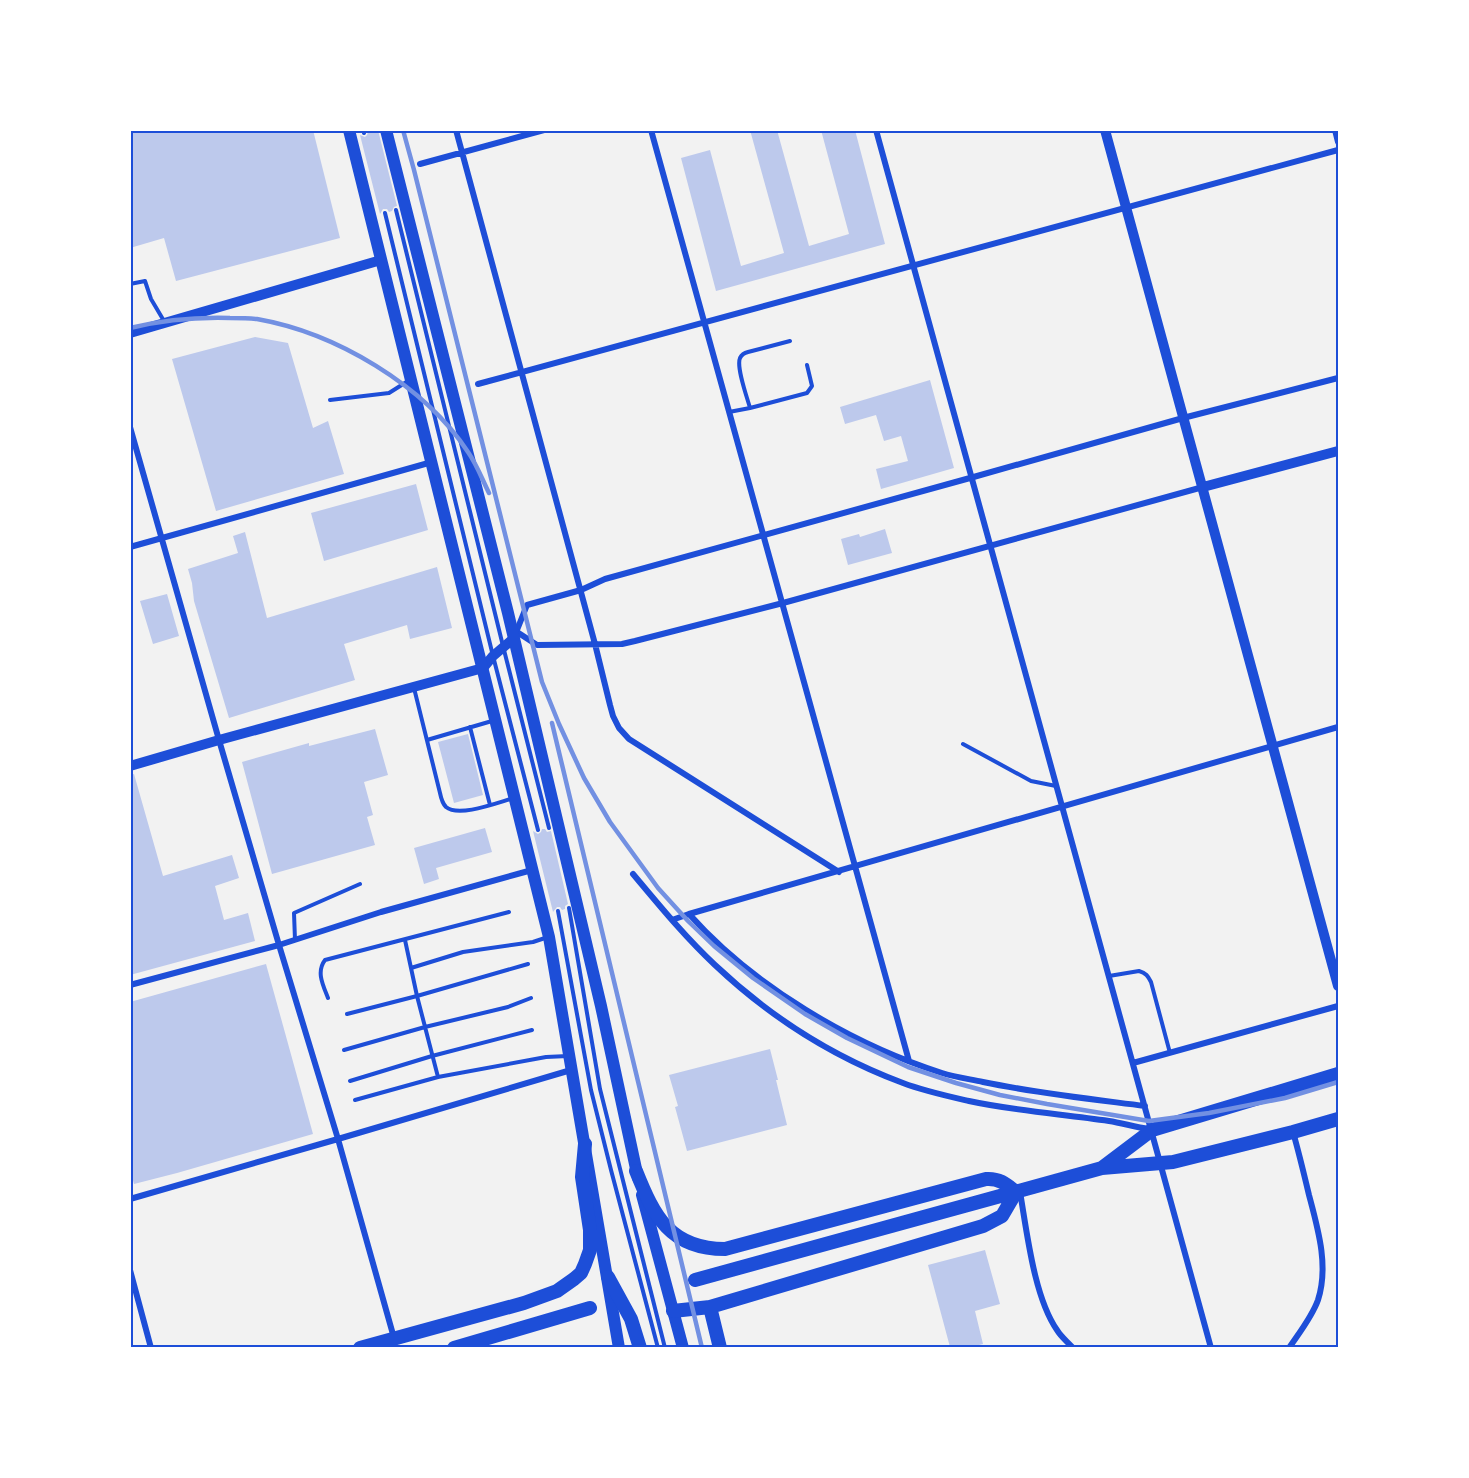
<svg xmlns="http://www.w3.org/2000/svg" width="1469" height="1478" font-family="Lora,serif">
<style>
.building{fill:#bdc9ec}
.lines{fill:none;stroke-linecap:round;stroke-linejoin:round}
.service{stroke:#1d4ed8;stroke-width:4}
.minor{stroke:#1d4ed8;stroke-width:6}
.tertiary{stroke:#1d4ed8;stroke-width:10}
.primary{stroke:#1d4ed8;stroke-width:12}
.trunk{stroke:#1d4ed8;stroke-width:14}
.rail{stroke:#7290e2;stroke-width:4.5}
.neatline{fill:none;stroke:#1d4ed8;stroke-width:2}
</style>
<rect width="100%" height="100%" fill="#f2f2f2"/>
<path class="building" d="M 130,130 L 313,130 L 340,238 L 176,281 L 164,238 L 130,248 Z
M 373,130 L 378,130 L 397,206 L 394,207 L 392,211 L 389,212 L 387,209 L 383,209 L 380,214 L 360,135 L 365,137 L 367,135 L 368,132 Z
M 750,130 L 777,130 L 809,246 L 849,234 L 821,130 L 855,130 L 885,244 L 716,291 L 681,158 L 710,150 L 741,266 L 784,253 Z
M 255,337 L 288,343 L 313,428 L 328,421 L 344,474 L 216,511 L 172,359 Z
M 930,380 L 954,468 L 881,489 L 876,469 L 908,461 L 901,436 L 884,441 L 876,415 L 845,424 L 840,407 Z
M 416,484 L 428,530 L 324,561 L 311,513 Z
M 885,529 L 892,553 L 848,565 L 841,539 L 859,534 L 860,537 Z
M 245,532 L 267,618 L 437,567 L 452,628 L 410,639 L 407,625 L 344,644 L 355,680 L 229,718 L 194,601 L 192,583 L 188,569 L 238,553 L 233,536 Z
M 167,594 L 179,636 L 153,644 L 140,601 Z
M 375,729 L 388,775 L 364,782 L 373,815 L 367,817 L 375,845 L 272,874 L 242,762 L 309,743 L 309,746 Z
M 468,734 L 483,795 L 454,803 L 438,742 Z
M 134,774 L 163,876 L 232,855 L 239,878 L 215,886 L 224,920 L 248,913 L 255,941 L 130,975 L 130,775 Z
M 485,828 L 492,852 L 436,868 L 439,879 L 424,884 L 414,848 Z
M 542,829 L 545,829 L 547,832 L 551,831 L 568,904 L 565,906 L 565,909 L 562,910 L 560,907 L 557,907 L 553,912 L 533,831 L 538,834 L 541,832 Z
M 266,964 L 313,1134 L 177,1173 L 134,1184 L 130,1170 L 130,1002 Z
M 770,1049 L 778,1080 L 776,1080 L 787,1125 L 687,1151 L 675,1107 L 678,1106 L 669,1075 Z
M 985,1250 L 1000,1304 L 975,1311 L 983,1344 L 971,1347 L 950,1347 L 928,1265 Z"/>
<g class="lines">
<path class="service" d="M 363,130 L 364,133
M 396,210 L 503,646 L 549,828
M 385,213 L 493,656 L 538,830
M 130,284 L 145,281 L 151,299 L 164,321
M 790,341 L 748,352 C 744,353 742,354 740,358 C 736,367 747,397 750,408 L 807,393 L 812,386 L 807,365
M 330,400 L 389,393 L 408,381
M 729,412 L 750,408
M 414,688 L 440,793 C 441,798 443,804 446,807 C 459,818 499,802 514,798
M 470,727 L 490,805
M 427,740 L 492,721
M 963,744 L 1031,781 L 1056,786
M 569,908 L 600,1089 L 665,1348
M 558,911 L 591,1090 L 611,1170 L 658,1348
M 295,940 L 294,913 L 360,884
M 405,940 L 417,996 L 438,1077
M 411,968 L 463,952 L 533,942 L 545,938
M 1109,976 L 1139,971 C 1146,973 1148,976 1151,982 L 1170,1053
M 328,998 C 323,985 316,972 325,960 L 509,912
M 347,1014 L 417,996 L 528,964
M 344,1050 L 425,1027 L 508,1007 L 531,998
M 350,1081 L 432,1056 L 532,1030
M 355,1100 L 438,1077 L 546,1057 L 568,1056"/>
<path class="minor" d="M 456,130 L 595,644 L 610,705 L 613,716 L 619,728 L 629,739 L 839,872
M 651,130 L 909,1061
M 876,130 C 986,537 1101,941 1211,1348
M 1335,130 L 1338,142
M 420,164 L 544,130
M 478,384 L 1338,150
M 130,427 L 219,740 L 279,945 L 338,1139 L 394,1338
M 130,547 L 432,462
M 517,632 L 537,645 L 622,644 L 635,641 L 783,603 L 1203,487
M 515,635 L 527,605 L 581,590 L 605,579 L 970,478 L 1183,418 L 1338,378
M 633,874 C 659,905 685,937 715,965 C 769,1016 833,1057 903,1083 C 924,1091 947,1096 969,1101 C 1015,1111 1062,1114 1109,1121 C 1122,1123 1135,1127 1149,1129
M 689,914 C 753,986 851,1044 942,1073 C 955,1077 969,1079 983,1082 C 1036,1093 1091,1099 1145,1106
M 672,920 L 689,914 L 1338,727
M 130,985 L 279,945 L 381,912 L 532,870
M 1133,1063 L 1338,1006
M 1020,1192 C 1027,1232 1034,1297 1057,1330 C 1061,1337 1068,1342 1073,1348
M 130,1199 L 338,1139 L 571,1070
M 130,1270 L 151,1348
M 1289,1348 C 1299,1333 1312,1317 1318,1300 C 1329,1266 1318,1229 1309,1195 C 1304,1174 1299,1153 1293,1132"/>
<path class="tertiary" d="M 1105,130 L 1338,986
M 130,333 L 381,260
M 1203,487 L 1338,451
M 130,766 L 219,740 L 483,668 L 493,656 L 513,639"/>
<path class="primary" d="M 349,130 L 549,937 L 619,1348
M 386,130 L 508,613 L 601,1006 L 638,1178
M 642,1195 L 683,1348"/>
<path class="trunk" d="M 1103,1167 L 1152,1130 L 1338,1074
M 636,1171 C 654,1216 670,1249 725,1249 L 986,1179 C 999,1178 1006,1184 1016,1192 L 1002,1216 L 983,1226 L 710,1307 L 673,1311
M 608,1277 L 631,1319 L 640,1348
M 695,1280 L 1102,1168 L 1173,1162 L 1293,1132 L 1338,1119
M 710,1307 L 720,1348
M 360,1348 L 524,1303 L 557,1291 L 574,1279 L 581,1273 L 585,1264 L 590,1250 L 590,1230 L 582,1177 L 585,1144
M 454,1348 L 590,1308"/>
<path class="rail" d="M 403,130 L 414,170 L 542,682 L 559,724 L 584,778 L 610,822 L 658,888 L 688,921 L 714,946 L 753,978 L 805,1014 L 847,1038 L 908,1067 L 956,1083 L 1000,1095 L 1047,1104 L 1149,1121 L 1209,1113 L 1285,1098 L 1338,1082
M 130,328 C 163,320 197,317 230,318 C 239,318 248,318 257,319 C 336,333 424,385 468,452 C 477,465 482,479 489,493
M 552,723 L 702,1348"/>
</g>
<rect width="1469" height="1478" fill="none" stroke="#ffffff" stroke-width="264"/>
<rect x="132" y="132" width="1205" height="1214" class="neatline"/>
</svg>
